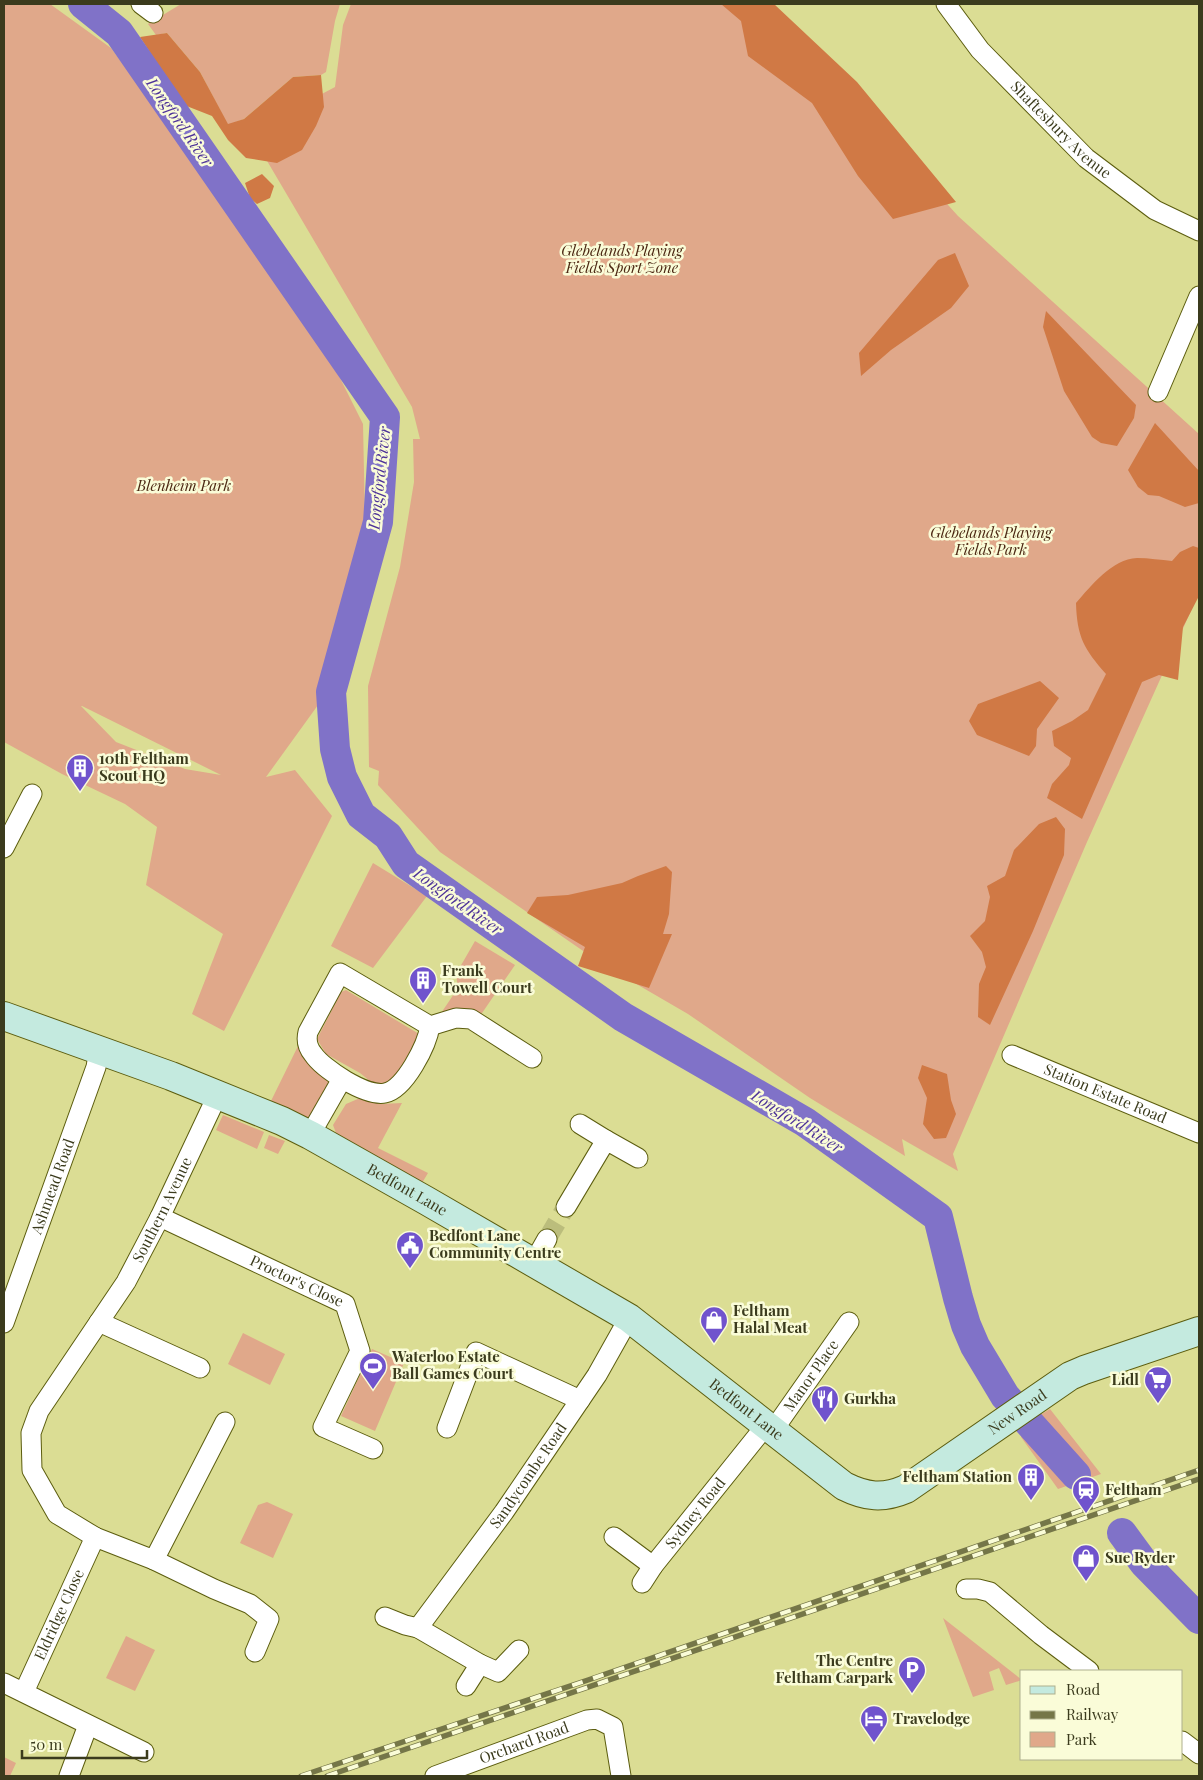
<svg xmlns="http://www.w3.org/2000/svg" width="1203" height="1780" font-family="'Playfair Display',serif">
<style>
.green{fill:#e0a88a;fill-rule:evenodd}
.forest{fill:#d07945}
.lines{fill:none;stroke-linecap:round;stroke-linejoin:round}
.river{stroke:#8072c8;stroke-width:30}
.minor-tunnel{stroke:#bbbd7c;stroke-width:19;stroke-dasharray:19 9;stroke-linecap:butt}
.minor-casing{stroke:#5c5d0f;stroke-width:21}
.secondary-casing{stroke:#5c5d0f;stroke-width:30}
.minor{stroke:#fff;stroke-width:19}
.secondary{stroke:#c4eadf;stroke-width:28}
.rail-casing{stroke:#757648;stroke-width:5.5}
.rail{stroke:#fafcd8;stroke-width:4;stroke-dasharray:11;stroke-linecap:butt}
.labels{text-anchor:middle;stroke-width:5;stroke-linejoin:round;paint-order:stroke}
.street-label{font-size:15px;fill:#3b3b1d;stroke:#fafcd8}
.park-label{font-size:15px;font-style:italic;fill:#4c2813;stroke:#fafcd8}
.poi-label{font-size:15px;font-weight:bold;fill:#3b3b1d;stroke:#fafcd8;text-anchor:start}
.water-label{font-size:16px;font-style:italic;fill:#4d3298;stroke:#fafcd8}
</style>
<rect width="100%" height="100%" fill="#dbdd94"/>
<path class="green" d="M 4,4 L 50,4 L 111,48 L 307,312 L 363,424 L 365,520 L 326,694 L 266,777 L 295,770 L 332,816 L 224,1031 L 192,1014 L 223,934 L 146,885 L 157,827 L 125,804 L 62,774 L 4,742 ZM 81,706 L 82,706 L 221,775 L 185,769 L 116,742 Z
M 181,4 L 340,4 L 335,21 L 326,72 L 321,75 L 293,77 L 244,119 L 228,125 L 200,72 L 167,33 L 156,35 L 148,24 Z
M 351,4 L 767,4 L 958,216 L 1199,434 L 1199,593 L 1087,842 L 953,1154 L 958,1171 L 902,1139 L 905,1156 L 810,1098 L 688,1014 L 602,964 L 440,852 L 378,785 L 379,771 L 369,767 L 368,686 L 400,567 L 414,482 L 413,439 L 420,439 L 412,407 L 250,132 L 335,87 L 343,25 Z
M 373,863 L 427,896 L 373,968 L 331,946 Z
M 475,941 L 515,965 L 480,1016 L 433,1025 L 458,988 L 456,974 Z
M 346,990 L 424,1037 L 390,1088 L 376,1086 L 360,1073 L 326,1054 L 317,1039 L 341,992 Z
M 300,1042 L 329,1083 L 315,1116 L 300,1119 L 269,1105 Z
M 360,1098 L 381,1104 L 402,1103 L 378,1148 L 428,1173 L 422,1183 L 339,1141 L 333,1125 L 346,1104 Z
M 223,1115 L 264,1132 L 257,1149 L 216,1130 Z
M 269,1135 L 285,1141 L 278,1154 L 264,1148 Z
M 243,1333 L 285,1354 L 270,1385 L 228,1364 Z
M 372,1349 L 404,1363 L 375,1431 L 341,1416 Z
M 1050,1409 L 1101,1474 L 1058,1489 L 1021,1437 L 1025,1424 Z
M 267,1502 L 293,1514 L 273,1558 L 240,1543 L 258,1505 Z
M 943,1618 L 1022,1680 L 1006,1685 L 999,1668 L 989,1672 L 994,1690 L 973,1697 Z
M 126,1636 L 155,1650 L 135,1691 L 106,1678 Z
M 4,1757 L 16,1763 L 10,1776 L 4,1776 Z"/>
<path class="forest" d="M 721,4 L 774,4 L 857,82 L 956,202 L 893,219 L 858,176 L 812,103 L 748,56 L 741,21 Z
M 167,33 L 200,72 L 228,124 L 244,119 L 293,77 L 321,75 L 324,107 L 316,126 L 302,150 L 277,163 L 246,158 L 228,140 L 212,116 L 184,105 L 140,37 Z
M 262,174 L 274,186 L 270,198 L 257,204 L 250,198 L 245,183 Z
M 955,253 L 969,286 L 951,308 L 891,350 L 861,376 L 859,353 L 938,260 Z
M 1046,311 L 1136,405 L 1134,418 L 1117,446 L 1101,443 L 1092,437 L 1064,391 L 1043,327 Z
M 1155,423 L 1199,471 L 1199,503 L 1185,507 L 1159,496 L 1148,495 L 1138,487 L 1128,470 Z
M 1193,546 L 1199,548 L 1199,596 L 1183,627 L 1178,680 L 1159,675 L 1142,682 L 1082,819 L 1047,798 L 1052,784 L 1069,765 L 1071,758 L 1054,746 L 1052,731 L 1072,721 L 1088,710 L 1106,674 C 1084,649 1077,637 1076,603 C 1091,586 1112,559 1137,558 C 1149,558 1161,560 1172,561 L 1180,552 Z
M 1040,681 L 1059,698 L 1037,729 L 1036,746 L 1029,756 L 977,735 L 969,721 L 978,704 Z
M 1056,817 L 1065,829 L 1064,855 L 1033,931 L 990,1025 L 978,1017 L 979,984 L 986,967 L 982,952 L 970,936 L 985,921 L 990,897 L 987,886 L 1005,876 L 1014,850 L 1039,824 Z
M 666,866 L 672,872 L 669,914 L 663,934 L 672,934 L 649,988 L 578,966 L 585,947 L 527,913 L 537,897 L 568,895 L 622,883 L 638,876 Z
M 922,1065 L 947,1074 L 951,1100 L 956,1114 L 946,1138 L 934,1139 L 923,1124 L 927,1098 L 918,1078 Z"/>
<g class="lines">
<path class="river" d="M 83,4 L 119,33 L 385,417 L 378,522 L 331,692 L 335,749 L 342,777 L 361,815 L 388,836 L 406,864 L 623,1017 L 805,1122 L 938,1217 L 958,1298 L 966,1325 L 975,1346 L 1005,1396 L 1076,1475
M 1122,1533 L 1144,1563 L 1199,1619"/>
<path class="minor-tunnel" d="M 547,1239 L 566,1207"/>
<g class="minor-casing">
<g id="minor">
<path d="M 141,4 L 153,13"/>
<path id="s1" d="M 946,4 L 980,50 L 1086,158 L 1155,210 L 1199,231"/>
<path d="M 1158,392 L 1199,296"/>
<path d="M 4,848 L 32,794"/>
<path d="M 430,1026 C 427,1045 405,1089 385,1093 C 366,1097 323,1069 313,1054 C 308,1048 306,1040 308,1032 L 340,973 L 430,1026 L 456,1018 L 471,1019 L 532,1058"/>
<path id="s2" d="M 1012,1055 L 1199,1133"/>
<path d="M 580,1124 L 606,1140"/>
<path d="M 310,1135 L 342,1079"/>
<path d="M 566,1207 L 606,1140 L 638,1158"/>
<path id="s3" d="M 160,1217 L 345,1304 L 360,1351 L 323,1427 L 373,1449"/>
<path d="M 534,1262 L 547,1239"/>
<path d="M 99,1322 L 39,1411 L 31,1433 L 32,1470 L 57,1514 L 95,1537 L 154,1560 L 225,1422"/>
<path id="s4" d="M 4,1323 L 96,1067 L 99,1050"/>
<path id="s5" d="M 200,1368 L 99,1322 L 126,1282 L 160,1217 L 218,1094"/>
<path d="M 447,1428 L 476,1352 L 580,1400"/>
<path id="s6" d="M 774,1429 L 849,1322"/>
<path d="M 614,1537 L 653,1566"/>
<path d="M 154,1560 L 214,1589 L 250,1604 L 269,1619 L 255,1652"/>
<path id="s7" d="M 642,1583 L 653,1566 L 767,1424"/>
<path d="M 966,1589 L 978,1589 L 990,1592 L 1041,1635 L 1089,1671"/>
<path d="M 385,1617 L 405,1625 L 418,1628 L 480,1664 L 498,1672 L 519,1650"/>
<path id="s8" d="M 418,1628 L 504,1512 L 597,1375 L 629,1318"/>
<path d="M 4,1683 L 144,1752"/>
<path d="M 466,1686 L 480,1664"/>
<path id="s9" d="M 24,1692 L 95,1537"/>
<path d="M 1182,1741 L 1199,1754"/>
<path d="M 69,1776 L 88,1725"/>
<path id="s10" d="M 435,1776 L 587,1720 L 597,1719 L 613,1727 L 621,1776"/>
</g>
</g>
<g class="secondary-casing">
<g id="secondary">
<path id="s11" d="M 4,1016 L 171,1076 L 282,1121 L 310,1135 L 427,1201 L 629,1318 L 844,1486 C 866,1497 883,1499 906,1489 L 1070,1376 L 1084,1370 L 1199,1331"/>
</g>
</g>
<use href="#minor" class="minor"/>
<use href="#secondary" class="secondary"/>
<g class="rail-casing">
<path id="rail" d="M 301,1776 L 588,1680 L 1199,1470
M 327,1776 L 1199,1479"/>
</g>
<use href="#rail" class="rail"/>
</g>
<defs>
<g id="building-pin" transform="scale(1.4375)"><path d="M0 17L-7.5 6A9.5 9.5 0 1 1 7.5 6Z" fill="#7053cd" stroke="#fafcd8"/><path d="M-4-6H4V6H1V3H-1V6H-4ZM-2.5-4.3h1.7v1.8h-1.7ZM.8-4.3h1.7v1.8H.8ZM-2.5-1h1.7V.8h-1.7ZM.8-1h1.7V.8H.8Z" fill="#fff"/></g>
<g id="civic-pin" transform="scale(1.4375)"><path d="M0 17L-7.5 6A9.5 9.5 0 1 1 7.5 6Z" fill="#7053cd" stroke="#fafcd8"/><path d="M-.6-6.5H3V-4.5H.6V-3L4-1V1h2V6H-6V1h2V-1L-.6-3ZM-1.2 2.5V6h2.4V2.5Z" fill="#fff"/></g>
<g id="shop-pin" transform="scale(1.4375)"><path d="M0 17L-7.5 6A9.5 9.5 0 1 1 7.5 6Z" fill="#7053cd" stroke="#fafcd8"/><path d="M-5-2.5h2.3a2.7 3.5 0 0 1 5.4 0H5L5.5 6h-11ZM-1.5-2.5h3a1.5 2.3 0 0 0-3 0Z" fill="#fff"/></g>
<g id="stadium-pin" transform="scale(1.4375)"><path d="M0 17L-7.5 6A9.5 9.5 0 1 1 7.5 6Z" fill="#7053cd" stroke="#fafcd8"/><path d="M0-5a6.5 5 0 1 0 0 10a6.5 5 0 1 0 0-10ZM-3.5-1.8h7v3.6h-7Z" fill="#fff"/></g>
<g id="supermarket-pin" transform="scale(1.4375)"><path d="M0 17L-7.5 6A9.5 9.5 0 1 1 7.5 6Z" fill="#7053cd" stroke="#fafcd8"/><path d="M-6-5.5h2.5l.6 2H6L4.5 2H-2.5L-4.4-4H-6ZM-1.5 3.2a1.3 1.3 0 1 0 .1 0ZM3 3.2a1.3 1.3 0 1 0 .1 0Z" fill="#fff"/></g>
<g id="restaurant-pin" transform="scale(1.4375)"><path d="M0 17L-7.5 6A9.5 9.5 0 1 1 7.5 6Z" fill="#7053cd" stroke="#fafcd8"/><path d="M-5-6h1v4h1v-4h1v4h1v-4h1v5L-1.5 .5V6h-2V.5L-5-1ZM5-6V6H3V1.5H1.5Q1.5-4 5-6Z" fill="#fff"/></g>
<g id="station-pin" transform="scale(1.4375)"><path d="M0 17L-7.5 6A9.5 9.5 0 1 1 7.5 6Z" fill="#7053cd" stroke="#fafcd8"/><path d="M-3-6H3Q5-6 5-4V2Q5 4 3 4L4.5 6H3L1.5 4h-3L-3 6H-4.5L-3 4Q-5 4-5 2V-4Q-5-6-3-6ZM-3.5-4v3h7v-3ZM-3.5 1v1.5H-2V1ZM2 1v1.5H3.5V1Z" fill="#fff"/></g>
<g id="parking-pin" transform="scale(1.4375)"><path d="M0 17L-7.5 6A9.5 9.5 0 1 1 7.5 6Z" fill="#7053cd" stroke="#fafcd8"/><path d="M-3.5-5.5H1a3.5 3.5 0 0 1 0 7H-1V5.5H-3.5ZM-1-3.4V-.6H.8a1.4 1.4 0 0 0 0-2.8Z" fill="#fff"/></g>
<g id="hotel-pin" transform="scale(1.4375)"><path d="M0 17L-7.5 6A9.5 9.5 0 1 1 7.5 6Z" fill="#7053cd" stroke="#fafcd8"/><path d="M-6-4.5h1.5V1H6V5H4.5V3h-9V5H-6ZM-4 0a1.8 1.8 0 1 1 3.6 0ZM.5 0V-2.5h3Q6-2.5 6 0Z" fill="#fff"/></g>
</defs>
<g fill-rule="evenodd">
<use href="#building-pin" x="80" y="768"/>
<use href="#building-pin" x="423" y="980"/>
<use href="#civic-pin" x="410" y="1245"/>
<use href="#shop-pin" x="714" y="1320"/>
<use href="#stadium-pin" x="373" y="1366"/>
<use href="#supermarket-pin" x="1158" y="1380"/>
<use href="#restaurant-pin" x="825" y="1399"/>
<use href="#building-pin" x="1031" y="1477"/>
<use href="#station-pin" x="1086" y="1490"/>
<use href="#shop-pin" x="1086" y="1558"/>
<use href="#parking-pin" x="912" y="1670"/>
<use href="#hotel-pin" x="874" y="1719"/>
</g>
<g class="labels">
<g class="street-label">
<text dy="5" stroke="none"><textPath href="#s1" startOffset="171">Shaftesbury Avenue</textPath></text>
<text dy="5" stroke="none"><textPath href="#s2" startOffset="101">Station Estate Road</textPath></text>
<text dy="5" stroke="none"><textPath href="#s4" startOffset="145">Ashmead Road</textPath></text>
<text dy="5" stroke="none"><textPath href="#s11" startOffset="440">Bedfont Lane</textPath></text>
<text dy="5" stroke="none"><textPath href="#s5" startOffset="240">Southern Avenue</textPath></text>
<text dy="5" stroke="none"><textPath href="#s3" startOffset="151">Proctor's Close</textPath></text>
<text dy="5" stroke="none"><textPath href="#s6" startOffset="65">Manor Place</textPath></text>
<text dy="5" stroke="none"><textPath href="#s11" startOffset="845">Bedfont Lane</textPath></text>
<text dy="5" stroke="none"><textPath href="#s11" startOffset="1169">New Road</textPath></text>
<text dy="5" stroke="none"><textPath href="#s8" startOffset="188">Sandycombe Road</textPath></text>
<text dy="5" stroke="none"><textPath href="#s7" startOffset="88">Sydney Road</textPath></text>
<text dy="5" stroke="none"><textPath href="#s9" startOffset="85">Eldridge Close</textPath></text>
<text dy="5" stroke="none"><textPath href="#s10" startOffset="95">Orchard Road</textPath></text>
</g>
<g class="park-label">
<text x="622" y="256">Glebelands Playing<tspan x="622" dy="17">Fields Sport Zone</tspan></text>
<text x="184" y="491">Blenheim Park</text>
<text x="991" y="538">Glebelands Playing<tspan x="991" dy="17">Fields Park</tspan></text>
</g>
<g class="poi-label">
<text x="99" y="764">10th Feltham<tspan x="99" dy="17">Scout HQ</tspan></text>
<text x="442" y="976">Frank<tspan x="442" dy="17">Towell Court</tspan></text>
<text x="429" y="1241">Bedfont Lane<tspan x="429" dy="17">Community Centre</tspan></text>
<text x="733" y="1316">Feltham<tspan x="733" dy="17">Halal Meat</tspan></text>
<text x="392" y="1362">Waterloo Estate<tspan x="392" dy="17">Ball Games Court</tspan></text>
<text x="1139" y="1385" text-anchor="end">Lidl</text>
<text x="844" y="1404">Gurkha</text>
<text x="1012" y="1482" text-anchor="end">Feltham Station</text>
<text x="1105" y="1495">Feltham</text>
<text x="1105" y="1563">Sue Ryder</text>
<text x="893" y="1666" text-anchor="end">The Centre<tspan x="893" dy="17">Feltham Carpark</tspan></text>
<text x="893" y="1724">Travelodge</text>
</g>
<g class="water-label">
<text transform="translate(180 122) rotate(55)" y="6">Longford River</text>
<text transform="translate(379 478) rotate(-84)" y="6">Longford River</text>
<text transform="translate(458 901) rotate(35)" y="6">Longford River</text>
<text transform="translate(797 1121) rotate(32)" y="6">Longford River</text>
</g>
</g>
<rect width="1203" height="1780" fill="none" stroke="#3b3b1d" stroke-width="10"/>
<rect x="1020" y="1670" width="162" height="90" fill="#fafcd8" stroke="#aeaf8d"/>
<rect x="1030" y="1686" width="25" height="8" fill="#c4eadf" stroke="#aeaf8d"/>
<text x="1066" y="1695" font-size="15" fill="#3b3b1d">Road</text>
<rect x="1030" y="1711" width="25" height="8" fill="#757648" stroke="#aeaf8d"/>
<text x="1066" y="1720" font-size="15" fill="#3b3b1d">Railway</text>
<rect x="1030" y="1732" width="25" height="15" fill="#e0a88a" stroke="#aeaf8d"/>
<text x="1066" y="1745" font-size="15" fill="#3b3b1d">Park</text>
<path d="M22 1750v8h125v-8" fill="none" stroke="#3b3b1d" stroke-width="2.5"/>
<text x="30" y="1750" font-size="15" fill="#3b3b1d" stroke="#fafcd8" stroke-width="4" paint-order="stroke">50 m</text>
</svg>
